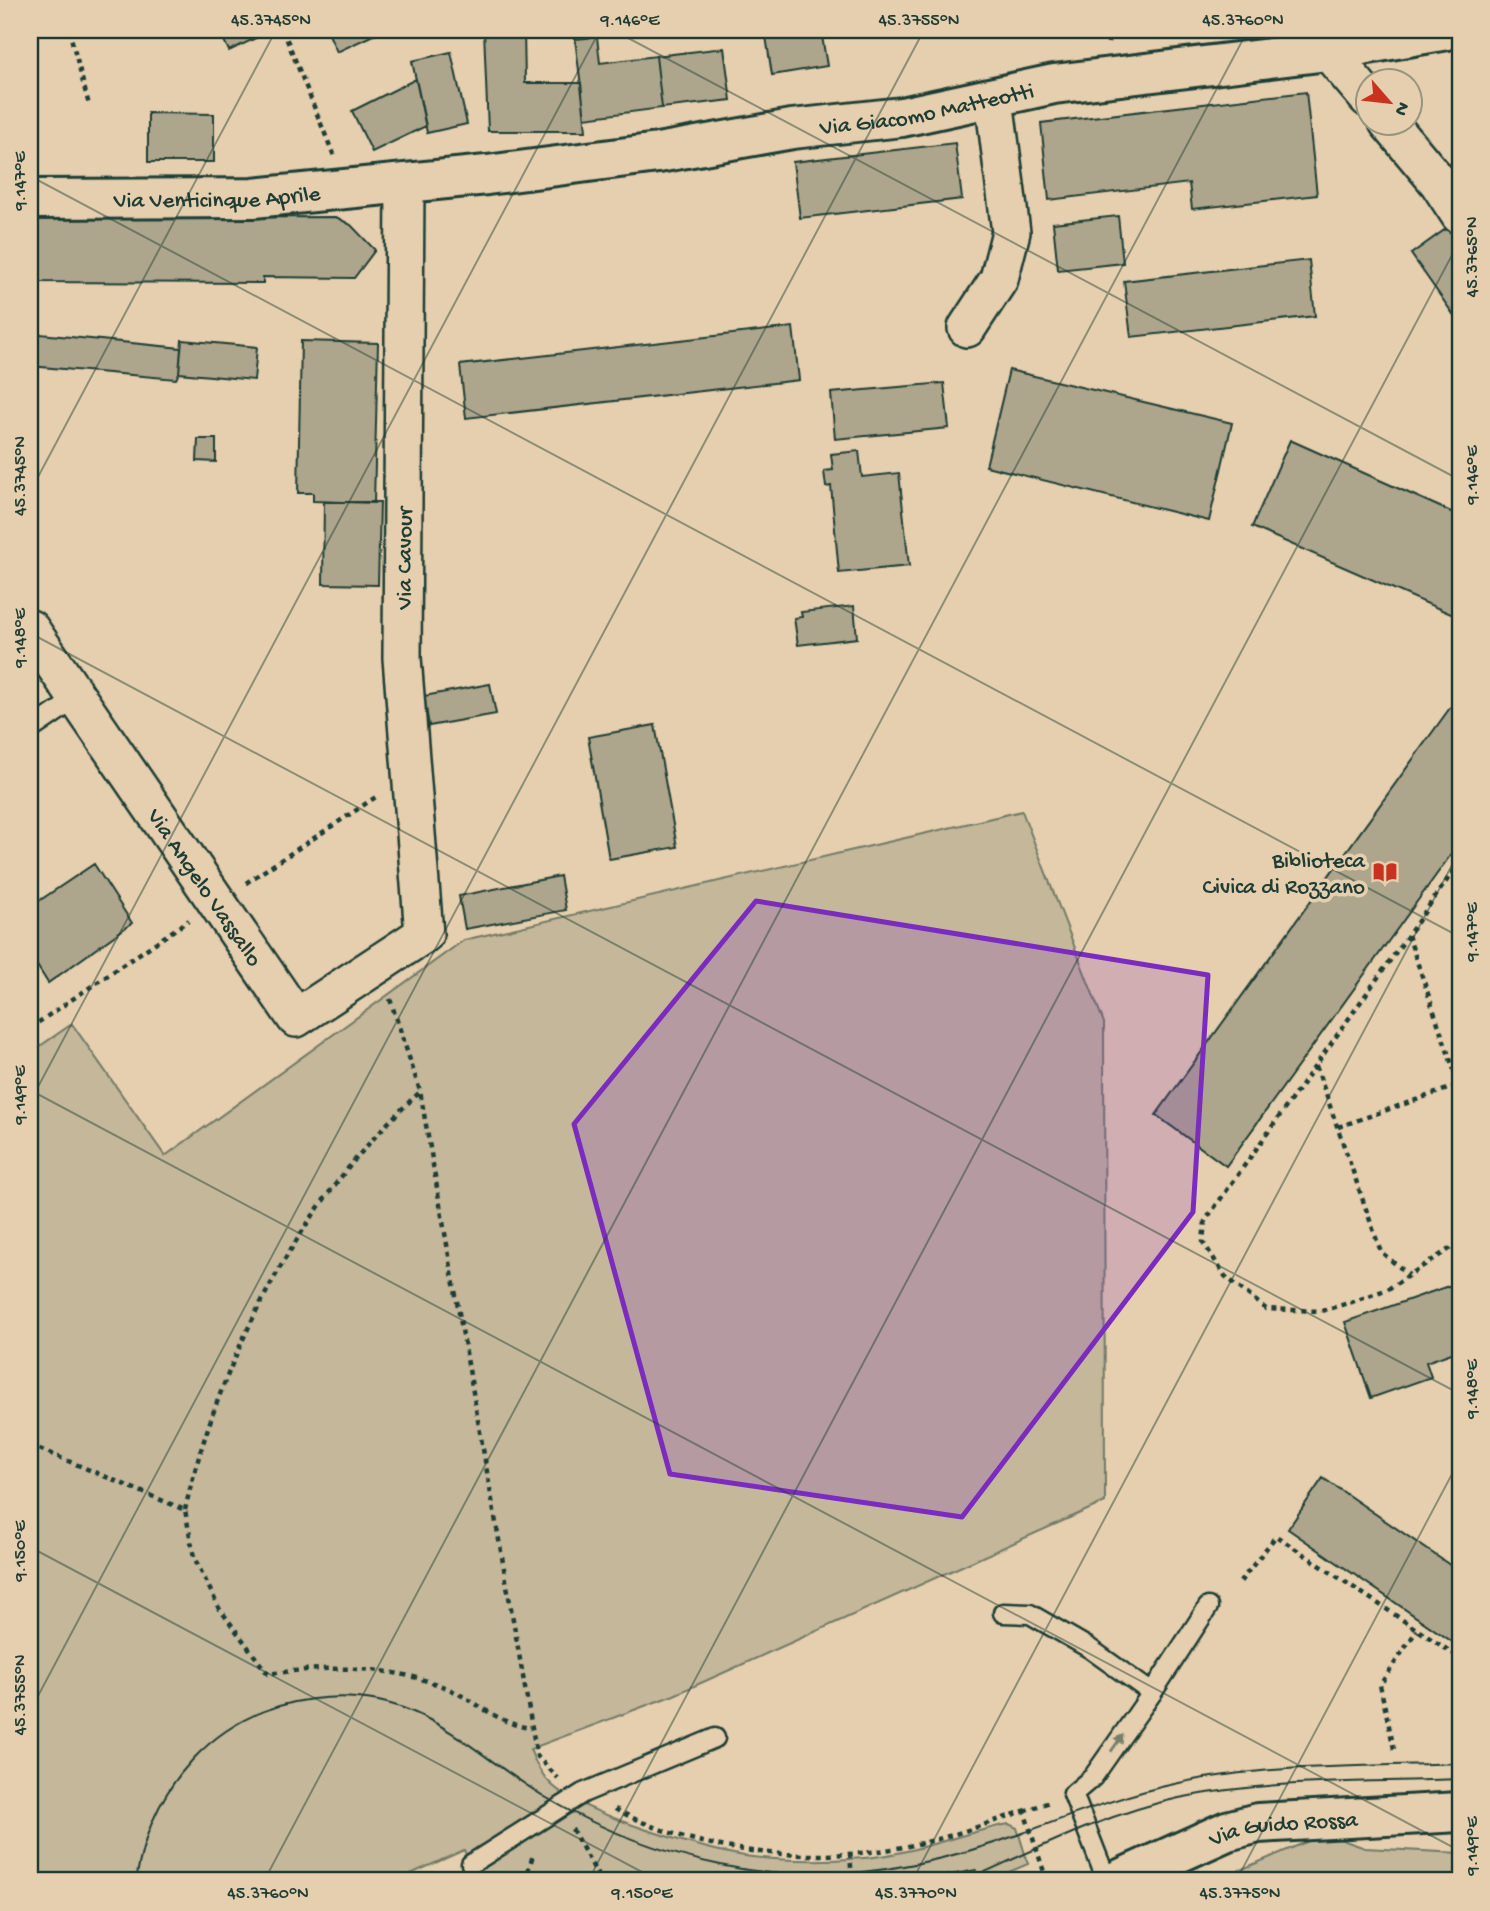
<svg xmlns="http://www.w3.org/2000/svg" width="1490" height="1911" font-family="'Gochi Hand',sans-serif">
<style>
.green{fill:#c4b79a;stroke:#727a67;stroke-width:2}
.building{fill:#aea68c;stroke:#1f3d34;stroke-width:2}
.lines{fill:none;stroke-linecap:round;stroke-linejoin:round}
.lane-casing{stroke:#1f3d34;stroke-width:23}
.street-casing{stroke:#1f3d34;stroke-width:42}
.secondary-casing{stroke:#1f3d34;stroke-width:44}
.path{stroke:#1f3d34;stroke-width:4.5;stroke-dasharray:5 5;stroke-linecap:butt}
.lane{stroke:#e5cfae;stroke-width:18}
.street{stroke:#e5cfae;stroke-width:37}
.secondary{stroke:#e5cfae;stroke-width:38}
.tram{stroke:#1f3d34;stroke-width:2}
.oneway{fill:#787f6b}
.marked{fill:#7b2cbf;fill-opacity:0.2;stroke:#7b2cbf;stroke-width:5;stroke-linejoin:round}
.ticks{fill:none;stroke:#1f3d34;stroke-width:2;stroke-opacity:0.45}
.labels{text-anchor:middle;stroke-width:7;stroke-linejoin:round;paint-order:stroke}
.street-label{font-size:23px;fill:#1f3d34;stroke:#e5cfae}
.poi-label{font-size:23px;fill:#1f3d34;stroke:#e5cfae;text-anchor:end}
.neatline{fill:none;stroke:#1f3d34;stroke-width:2.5}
.ticks-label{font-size:18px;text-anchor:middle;fill:#1f3d34}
</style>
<rect width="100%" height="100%" fill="#e5cfae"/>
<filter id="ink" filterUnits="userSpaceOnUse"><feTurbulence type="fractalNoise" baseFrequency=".0143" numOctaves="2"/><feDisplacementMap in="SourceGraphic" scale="14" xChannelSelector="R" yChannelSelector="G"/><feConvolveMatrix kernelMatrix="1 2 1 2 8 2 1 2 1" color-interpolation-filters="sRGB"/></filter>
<g filter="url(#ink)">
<path class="green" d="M 1022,811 L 1104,1023 L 1105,1502 L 674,1695 L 530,1749 C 535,1763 541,1775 552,1785 C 583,1814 708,1852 752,1857 C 788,1861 828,1861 864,1858 C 915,1854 960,1833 1009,1824 L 1017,1828 L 1028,1864 L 987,1881 L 478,1881 L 464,1850 L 395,1881 L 31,1881 L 30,1053 L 72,1024 L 165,1156 L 464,940 Z
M 1325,1834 L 1365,1848 L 1460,1853 L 1460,1881 L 1214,1881 Z"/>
<path class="building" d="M 219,30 L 259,30 L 262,35 L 229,51 Z
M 327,30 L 384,30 L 337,52 Z
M 484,30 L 524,30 L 525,83 L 581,83 L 586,131 L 488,131 Z
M 765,30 L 821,30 L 827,66 L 772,75 Z
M 597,37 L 600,63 L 656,56 L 662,108 L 585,118 L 575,39 Z
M 724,48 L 731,100 L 662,108 L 656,56 Z
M 451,52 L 467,124 L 427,133 L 412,61 Z
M 416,79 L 426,126 L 372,152 L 352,111 Z
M 1306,92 L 1317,195 L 1192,209 L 1189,183 L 1049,200 L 1041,123 Z
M 148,113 L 214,114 L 214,162 L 148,162 Z
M 955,143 L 962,199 L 800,218 L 793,162 Z
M 1118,216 L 1123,263 L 1058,270 L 1053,223 Z
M 336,217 L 351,225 L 375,250 L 354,278 L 263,277 L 263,283 L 33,282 L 30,219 Z
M 1450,226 L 1460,241 L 1460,324 L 1411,254 Z
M 1309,260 L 1315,316 L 1131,337 L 1124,281 Z
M 793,327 L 799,380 L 466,418 L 460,365 Z
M 30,333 L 181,348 L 179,373 L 176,379 L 30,366 Z
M 182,340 L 257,347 L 254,380 L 179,373 Z
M 301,341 L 378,343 L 374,503 L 313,501 L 313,493 L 298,493 Z
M 1009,370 L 1232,423 L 1209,521 L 986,466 Z
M 944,383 L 949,428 L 835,439 L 831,393 Z
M 198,439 L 216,439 L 216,462 L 197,461 Z
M 1290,440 L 1460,516 L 1460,618 L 1252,527 Z
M 859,451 L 862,477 L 899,473 L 909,566 L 839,573 L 831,486 L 826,487 L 824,471 L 833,470 L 831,454 Z
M 324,502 L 380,502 L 378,585 L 323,584 Z
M 854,606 L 857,638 L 798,645 L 794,618 L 802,617 L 801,612 Z
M 490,684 L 496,714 L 429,726 L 424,696 Z
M 1460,694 L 1460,842 L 1226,1166 L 1156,1115 Z
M 655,725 L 677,847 L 609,859 L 588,737 Z
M 94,864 L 132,923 L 48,983 L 36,964 L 30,968 L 30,907 Z
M 560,876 L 566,910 L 465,929 L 459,896 Z
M 1460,1282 L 1460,1350 L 1426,1362 L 1431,1377 L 1371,1398 L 1345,1322 Z
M 1323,1478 L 1460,1572 L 1460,1647 L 1288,1529 Z"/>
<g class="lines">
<g class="lane-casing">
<path id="lane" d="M 30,730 L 77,698
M 1003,1613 L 1030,1614 L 1089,1648 L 1152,1693 L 1093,1777 L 1073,1794 L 1107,1881
M 1152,1693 L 1208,1607
M 471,1864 L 583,1793 L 715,1738"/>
</g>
<g class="street-casing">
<g id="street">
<path d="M 1328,51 L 1368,98"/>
<path d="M 1388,122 L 1439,183 L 1460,215"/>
<path d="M 967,328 L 999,279 L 1011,232 L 994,99"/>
<path id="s1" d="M 30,629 L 296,1018 L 424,934 L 402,658 L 405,184"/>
</g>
</g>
<g class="secondary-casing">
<g id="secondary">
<path id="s2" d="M 30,199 L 253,198 L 487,175 L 658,153 L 792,129 L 902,117 L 1054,84 L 1328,51 L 1447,30"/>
<path id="s3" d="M 1116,1881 L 1227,1831 L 1258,1823 L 1460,1812"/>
</g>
</g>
<path class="path" d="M 69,30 L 89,105
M 283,30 L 334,156
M 1108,43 L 1109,30
M 1460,862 L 1205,1221 L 1203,1242 L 1225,1276 L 1266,1309 L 1321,1311 L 1352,1302 L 1388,1289 L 1460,1242
M 246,883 L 379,795
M 1408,935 L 1460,1088
M 390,999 L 420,1091 L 537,1756 L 558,1778
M 30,1028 L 189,920
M 1316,1066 L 1381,1252 L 1409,1275
M 1338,1127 L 1459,1085
M 30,1445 L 185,1510 L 194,1557 L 219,1608 L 268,1674 C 328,1666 391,1664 449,1689 C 476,1701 500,1725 531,1728
M 185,1510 C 220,1356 302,1198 420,1092
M 1240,1582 L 1276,1536 L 1460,1658
M 1394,1749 L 1380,1685 L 1417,1630
M 615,1809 C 704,1857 825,1866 922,1843 C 957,1835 991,1822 1024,1811 L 1047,1881
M 1024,1811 L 1050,1802
M 572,1829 L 601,1881
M 850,1853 L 852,1881
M 525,1881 L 533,1855
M 1028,1881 L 1044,1874"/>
<use href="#lane" class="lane"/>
<use href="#street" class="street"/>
<use href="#secondary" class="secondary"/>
<path class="tram" d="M 136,1881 C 150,1787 215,1711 313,1699 C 419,1686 464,1748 545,1797 C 601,1830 661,1853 725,1866 C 826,1887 928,1868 1023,1833 C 1075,1814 1125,1794 1179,1783 C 1268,1764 1369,1767 1460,1763
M 921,1881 L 976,1870
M 965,1881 C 1035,1850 1104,1814 1179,1798 C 1270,1779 1368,1783 1460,1779"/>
</g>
<defs><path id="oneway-solid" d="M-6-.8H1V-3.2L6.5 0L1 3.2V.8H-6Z" transform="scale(1.75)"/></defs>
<use class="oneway" href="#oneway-solid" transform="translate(1117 1743) rotate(-55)"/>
</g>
<path class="marked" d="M 756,901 L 1208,975 L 1193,1212 L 962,1517 L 670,1474 L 574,1124 Z"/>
<path class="ticks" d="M 613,30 L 1460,480M 30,176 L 1460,937M 30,492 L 276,30M 30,633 L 1460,1394M 30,1090 L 1460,1851M 30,1102 L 600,30M 30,1547 L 659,1881M 30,1711 L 924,30M 264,1881 L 1248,30M 588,1881 L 1460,240M 912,1881 L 1460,850M 1236,1881 L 1460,1459"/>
<defs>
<g id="library-bare" transform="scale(1.89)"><path d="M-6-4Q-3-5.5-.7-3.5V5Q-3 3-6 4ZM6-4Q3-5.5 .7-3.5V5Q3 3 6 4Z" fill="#c8321e" stroke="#e5cfae" stroke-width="2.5" paint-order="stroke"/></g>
</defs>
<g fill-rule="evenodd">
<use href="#library-bare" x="1385" y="872"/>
</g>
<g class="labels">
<g class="street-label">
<text dy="8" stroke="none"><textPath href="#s2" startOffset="903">Via Giacomo Matteotti</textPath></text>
<text dy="8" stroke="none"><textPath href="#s2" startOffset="187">Via Venticinque Aprile</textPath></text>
<text dy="8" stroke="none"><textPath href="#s1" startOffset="1001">Via Cavour</textPath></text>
<text dy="8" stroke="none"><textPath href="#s1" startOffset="312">Via Angelo Vassallo</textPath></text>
<text dy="8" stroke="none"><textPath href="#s3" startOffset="178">Via Guido Rossa</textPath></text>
</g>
<g class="poi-label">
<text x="1365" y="867">Biblioteca<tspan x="1365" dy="26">Civica di Rozzano</tspan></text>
</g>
</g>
<rect width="1490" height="1911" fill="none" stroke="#e5cfae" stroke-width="77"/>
<g transform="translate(1389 102) rotate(118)"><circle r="33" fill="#e5cfae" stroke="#96957d" stroke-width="2"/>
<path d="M0-5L12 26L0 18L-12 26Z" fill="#c8321e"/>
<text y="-10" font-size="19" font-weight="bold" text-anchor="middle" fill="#1f3d34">N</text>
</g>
<rect x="38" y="38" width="1414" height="1834" class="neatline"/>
<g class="ticks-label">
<text x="271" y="25">45.3745°N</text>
<text x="630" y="25">9.146°E</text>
<text x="919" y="25">45.3755°N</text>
<text x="1243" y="25">45.3760°N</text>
<text transform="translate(19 181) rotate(-90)" y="6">9.147°E</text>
<text transform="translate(1471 257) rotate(-90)" y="6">45.3765°N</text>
<text transform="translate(1471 475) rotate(-90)" y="6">9.146°E</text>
<text transform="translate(19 476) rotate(-90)" y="6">45.3745°N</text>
<text transform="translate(19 638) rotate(-90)" y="6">9.148°E</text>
<text transform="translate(1471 932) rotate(-90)" y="6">9.147°E</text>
<text transform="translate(19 1095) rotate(-90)" y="6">9.149°E</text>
<text transform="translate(1471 1389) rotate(-90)" y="6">9.148°E</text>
<text transform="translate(19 1551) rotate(-90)" y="6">9.150°E</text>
<text transform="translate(19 1695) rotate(-90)" y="6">45.3755°N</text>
<text transform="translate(1471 1846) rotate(-90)" y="6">9.149°E</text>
<text x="268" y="1898">45.3760°N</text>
<text x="642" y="1898">9.150°E</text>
<text x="916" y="1898">45.3770°N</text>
<text x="1240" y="1898">45.3775°N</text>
</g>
</svg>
